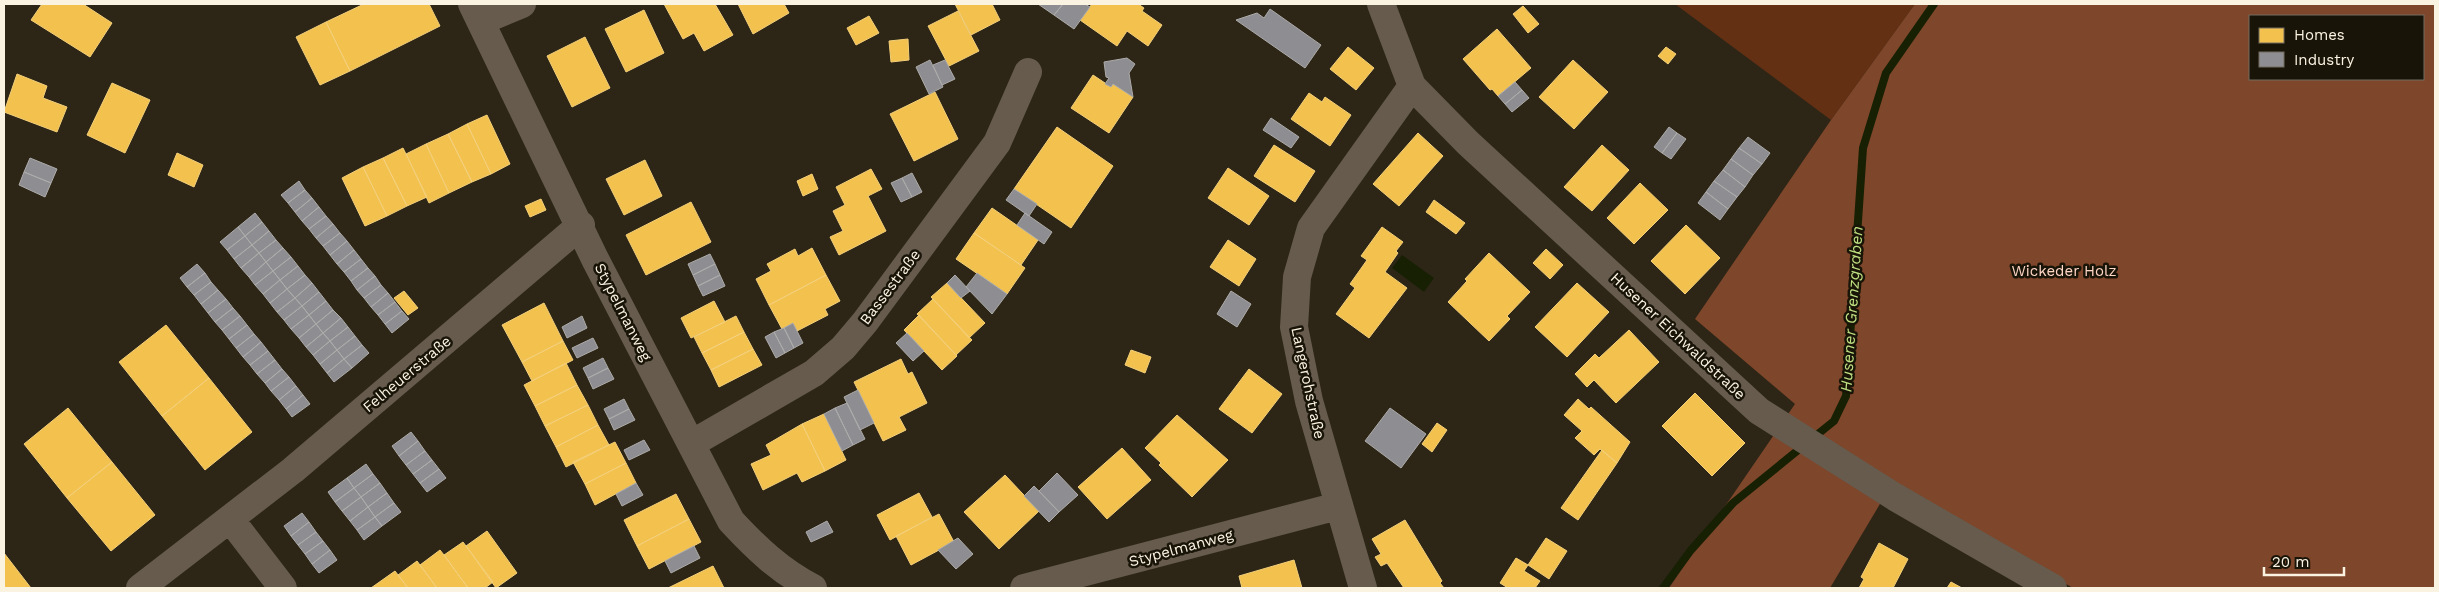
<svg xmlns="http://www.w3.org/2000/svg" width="2439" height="592" font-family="'Work Sans',sans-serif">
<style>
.green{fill:#643014}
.forest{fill:#7e462a;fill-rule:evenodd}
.water{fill:#172002}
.homes{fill:#f2c14e;stroke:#f5d07a}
.industry{fill:#8d8d92;stroke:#aeacaa}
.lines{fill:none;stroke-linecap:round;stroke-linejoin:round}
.stream{stroke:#172002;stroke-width:8}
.street{stroke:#665b4d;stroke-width:28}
.labels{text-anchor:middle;stroke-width:5;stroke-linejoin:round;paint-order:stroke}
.park-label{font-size:15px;fill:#ffd7c6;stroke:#191408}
.street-label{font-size:15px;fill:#fbf3e2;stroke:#191408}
.water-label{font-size:16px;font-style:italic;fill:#c0e182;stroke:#191408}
</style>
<rect width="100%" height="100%" fill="#2d2617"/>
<path class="green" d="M 1675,4 L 1915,4 L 1831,120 Z"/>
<path class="forest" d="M 1915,4 L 2435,4 L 2435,588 L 2073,588 L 1893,482 L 1830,588 L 1669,588 L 1795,404 L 1695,319 L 1831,120 ZM 2250,16 L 2423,16 L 2423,79 L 2250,79 Z"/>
<path class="water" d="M 1402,255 L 1434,278 L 1424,292 L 1392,268 Z"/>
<path class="homes" d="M 42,4 L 83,4 L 112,23 L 90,57 L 31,20 Z
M 364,4 L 429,4 L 440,26 L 350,71 L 326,22 Z
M 664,4 L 715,4 L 733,35 L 704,51 L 694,33 L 683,39 Z
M 738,4 L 784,4 L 789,13 L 753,34 Z
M 955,4 L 992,4 L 1000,20 L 971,35 Z
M 1092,4 L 1138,4 L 1144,8 L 1142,11 L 1162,25 L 1148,46 L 1127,31 L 1117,46 L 1080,20 Z
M 1523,6 L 1539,24 L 1528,33 L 1513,14 Z
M 644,10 L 664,53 L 626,72 L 605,29 Z
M 958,11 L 979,51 L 949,66 L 928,26 Z
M 869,16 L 879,33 L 856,45 L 847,28 Z
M 326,22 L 350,71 L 320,85 L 296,37 Z
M 1497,29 L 1531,68 L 1498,96 L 1492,89 L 1490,90 L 1463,59 Z
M 585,37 L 610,88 L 572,107 L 547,56 Z
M 908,39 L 909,60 L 891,62 L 889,41 Z
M 1348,47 L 1374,68 L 1356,90 L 1330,69 Z
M 1666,47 L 1676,54 L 1668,64 L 1658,56 Z
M 1573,60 L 1608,92 L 1574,129 L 1539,97 Z
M 17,74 L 47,86 L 43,98 L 67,107 L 57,132 L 4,112 Z
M 1093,75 L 1111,87 L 1113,84 L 1133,97 L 1109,133 L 1071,108 Z
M 112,83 L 150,100 L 125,153 L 87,135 Z
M 935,92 L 958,139 L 914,161 L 890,114 Z
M 1309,93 L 1322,102 L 1325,97 L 1351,115 L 1330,146 L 1291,119 Z
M 487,115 L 510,164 L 491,174 L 467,124 Z
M 467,124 L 491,174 L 472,182 L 448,134 Z
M 1057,127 L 1113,166 L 1071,228 L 1014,189 Z
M 1418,133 L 1443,156 L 1399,206 L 1373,184 Z
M 448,134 L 472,182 L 449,193 L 426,144 Z
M 426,144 L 449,193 L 429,203 L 406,154 Z
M 1274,145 L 1315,171 L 1295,202 L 1254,176 Z
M 1602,145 L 1629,170 L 1592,211 L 1564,187 Z
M 403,148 L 427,197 L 407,206 L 383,158 Z
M 177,153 L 203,165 L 194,187 L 168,175 Z
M 383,158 L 407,206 L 387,216 L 363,167 Z
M 645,160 L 662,196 L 624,215 L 606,179 Z
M 363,167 L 387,216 L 365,226 L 342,178 Z
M 1228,168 L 1269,196 L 1249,225 L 1208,198 Z
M 871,169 L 882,189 L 868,196 L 886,231 L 839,255 L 830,237 L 843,231 L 833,211 L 845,205 L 836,187 Z
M 812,174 L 818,189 L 803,196 L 797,181 Z
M 1640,183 L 1668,210 L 1634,244 L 1607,218 Z
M 541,199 L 546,210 L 530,217 L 525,206 Z
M 1434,200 L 1465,223 L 1456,234 L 1426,212 Z
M 691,202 L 711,242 L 646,275 L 626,235 Z
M 992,208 L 1038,240 L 1021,265 L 974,233 Z
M 1686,225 L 1720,258 L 1685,294 L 1651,261 Z
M 1382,227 L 1403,242 L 1396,251 L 1398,253 L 1385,272 L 1407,288 L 1369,338 L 1336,314 L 1355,288 L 1350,284 L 1367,260 L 1361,256 Z
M 974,233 L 1025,268 L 1007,294 L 956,259 Z
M 1228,240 L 1256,259 L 1239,286 L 1210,267 Z
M 812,248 L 826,275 L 769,305 L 756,279 L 771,271 L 767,264 L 795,249 L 798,256 Z
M 1546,249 L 1563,265 L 1550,279 L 1533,263 Z
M 1489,253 L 1530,292 L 1507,316 L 1510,319 L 1489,341 L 1448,302 L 1467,281 L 1465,279 Z
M 826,275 L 840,301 L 825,309 L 828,315 L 797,331 L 793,323 L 782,329 L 769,305 Z
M 947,283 L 985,323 L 969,338 L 931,297 Z
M 1577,283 L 1609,312 L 1567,357 L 1535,327 Z
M 404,291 L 418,308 L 408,315 L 394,298 Z
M 933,299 L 972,340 L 956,355 L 917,314 Z
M 714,301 L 725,322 L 691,338 L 681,318 Z
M 544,303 L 563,341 L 522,362 L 502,325 Z
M 919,315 L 957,356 L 942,370 L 904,330 Z
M 736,316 L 744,332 L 702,353 L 694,337 Z
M 166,325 L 209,378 L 162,416 L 119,362 Z
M 1629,330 L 1659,362 L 1616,403 L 1594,380 L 1587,387 L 1575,374 L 1595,354 L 1599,358 Z
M 744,332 L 753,349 L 711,370 L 702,353 Z
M 563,341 L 573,360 L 532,381 L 522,362 Z
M 753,349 L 762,365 L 719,387 L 711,370 Z
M 1131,350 L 1151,357 L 1145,373 L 1125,365 Z
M 901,359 L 908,374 L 912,372 L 927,403 L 899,417 L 906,430 L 883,441 L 854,382 Z
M 566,363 L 577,385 L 535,406 L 524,385 Z
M 1249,369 L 1282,394 L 1252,433 L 1219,409 Z
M 209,378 L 252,432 L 205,470 L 162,416 Z
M 577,385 L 588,405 L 545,426 L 535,406 Z
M 1695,393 L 1745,443 L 1712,476 L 1662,426 Z
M 1578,399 L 1589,409 L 1591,407 L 1630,442 L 1617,463 L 1600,449 L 1594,455 L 1575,438 L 1582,431 L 1564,415 Z
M 588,405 L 598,425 L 556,447 L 545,426 Z
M 68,408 L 112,462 L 67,498 L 24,444 Z
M 824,414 L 846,460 L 825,471 L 802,424 Z
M 1177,415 L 1228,460 L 1192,497 L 1159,465 L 1161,463 L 1145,448 Z
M 1437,423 L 1447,430 L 1432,452 L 1422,444 Z
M 802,424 L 825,471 L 802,482 L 797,473 L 763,490 L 751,464 L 771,455 L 766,445 Z
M 598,425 L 609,445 L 566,467 L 556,447 Z
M 615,442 L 626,463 L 585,484 L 573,462 Z
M 1122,448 L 1151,480 L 1107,519 L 1078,487 Z
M 1602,450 L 1617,463 L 1578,520 L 1561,508 Z
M 112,462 L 155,515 L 111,551 L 67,498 Z
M 626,463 L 636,483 L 595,505 L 585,484 Z
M 1005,475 L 1039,511 L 999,549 L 964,512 Z
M 919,493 L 932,517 L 890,540 L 877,515 Z
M 676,494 L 689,519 L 637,546 L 624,520 Z
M 939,514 L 954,542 L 911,565 L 896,536 Z
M 689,519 L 701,542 L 649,569 L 637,546 Z
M 1405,520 L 1442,581 L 1440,583 L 1444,588 L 1404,588 L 1387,563 L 1381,566 L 1375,557 L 1381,554 L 1372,539 Z
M 487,531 L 517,573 L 496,588 L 466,546 Z
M 1546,538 L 1567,551 L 1549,579 L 1528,565 Z
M 463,542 L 493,582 L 485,588 L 468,588 L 444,555 Z
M 1879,543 L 1908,559 L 1893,588 L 1859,588 L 1864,579 L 1861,577 Z
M 440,550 L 444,555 L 468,588 L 437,588 L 420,565 Z
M 4,553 L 31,588 L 4,588 Z
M 1516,558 L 1528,565 L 1524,571 L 1540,581 L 1535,588 L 1508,588 L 1500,583 Z
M 1294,560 L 1302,588 L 1242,588 L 1239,576 Z
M 417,561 L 420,565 L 437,588 L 408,588 L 398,575 Z
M 713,566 L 724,588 L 668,588 Z
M 395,571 L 408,588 L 371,588 Z
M 1951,582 L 1962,588 L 1947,588 Z"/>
<path class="industry" d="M 1038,4 L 1063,4 L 1054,15 Z
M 1063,4 L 1085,4 L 1090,7 L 1074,29 L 1054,15 Z
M 1270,9 L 1321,45 L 1305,68 L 1236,20 L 1257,13 L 1264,18 Z
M 1127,58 L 1135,64 L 1129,73 L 1133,97 L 1113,84 L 1111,87 L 1105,84 L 1109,78 L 1106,77 L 1104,62 Z
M 930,60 L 943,87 L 929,94 L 916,67 Z
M 945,60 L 955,79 L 942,85 L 933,65 Z
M 1515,82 L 1522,90 L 1505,104 L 1498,96 Z
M 1522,90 L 1529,98 L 1512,112 L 1505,104 Z
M 1271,118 L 1299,137 L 1291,148 L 1263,130 Z
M 1669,127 L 1677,133 L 1662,153 L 1654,147 Z
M 1677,133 L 1686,139 L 1671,159 L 1662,153 Z
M 1748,137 L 1770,153 L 1762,164 L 1739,148 Z
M 1739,148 L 1762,164 L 1753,175 L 1731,159 Z
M 30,158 L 57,169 L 51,183 L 24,172 Z
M 1731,159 L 1753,175 L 1745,187 L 1723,170 Z
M 1723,170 L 1745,187 L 1737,197 L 1714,181 Z
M 24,172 L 51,183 L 45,197 L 19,185 Z
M 912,173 L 922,192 L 912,197 L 902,178 Z
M 902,178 L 912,197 L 901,202 L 891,183 Z
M 299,181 L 305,190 L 288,203 L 281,195 Z
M 1714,181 L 1737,197 L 1728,209 L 1706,192 Z
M 1014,189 L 1037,204 L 1029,216 L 1006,200 Z
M 305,190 L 312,198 L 295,212 L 288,203 Z
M 1706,192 L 1728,209 L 1720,220 L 1698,203 Z
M 312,198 L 319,207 L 302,221 L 295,212 Z
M 319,207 L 326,216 L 309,229 L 302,221 Z
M 255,213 L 262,222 L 245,236 L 238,227 Z
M 1025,213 L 1052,232 L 1044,244 L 1017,225 Z
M 326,216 L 333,224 L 316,238 L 309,229 Z
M 262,222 L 269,231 L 252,245 L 245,236 Z
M 333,224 L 340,233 L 323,246 L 316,238 Z
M 238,227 L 245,236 L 227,250 L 220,242 Z
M 269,231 L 276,240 L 259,253 L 252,245 Z
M 340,233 L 347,241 L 330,255 L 323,246 Z
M 245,236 L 252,245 L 234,259 L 227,250 Z
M 276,240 L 283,248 L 266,262 L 259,253 Z
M 347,241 L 354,250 L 337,264 L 330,255 Z
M 252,245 L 259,253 L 241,268 L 234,259 Z
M 283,248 L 291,257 L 273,271 L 266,262 Z
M 354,250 L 361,259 L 344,272 L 337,264 Z
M 259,253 L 266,262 L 249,277 L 241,268 Z
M 710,254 L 715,264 L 693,275 L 688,264 Z
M 291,257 L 298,266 L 280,280 L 273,271 Z
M 361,259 L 368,268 L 351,281 L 344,272 Z
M 266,262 L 273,271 L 255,285 L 249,277 Z
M 197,264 L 205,273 L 187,287 L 180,278 Z
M 715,264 L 720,275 L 698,286 L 693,275 Z
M 298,266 L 305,275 L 287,289 L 280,280 Z
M 368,268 L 375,276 L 357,290 L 351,281 Z
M 273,271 L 280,280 L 263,294 L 255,285 Z
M 205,273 L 211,282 L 194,295 L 187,287 Z
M 977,273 L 1007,294 L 992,314 L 966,287 Z
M 305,275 L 312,283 L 295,298 L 287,289 Z
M 720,275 L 725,286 L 703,296 L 698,286 Z
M 955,275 L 970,291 L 961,298 L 947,283 Z
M 375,276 L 381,285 L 364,298 L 357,290 Z
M 280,280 L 287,289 L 270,303 L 263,294 Z
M 211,282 L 218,290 L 201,304 L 194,295 Z
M 312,283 L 319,292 L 302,306 L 295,298 Z
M 381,285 L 388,293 L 371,307 L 364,298 Z
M 287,289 L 295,298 L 277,312 L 270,303 Z
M 218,290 L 226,299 L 208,313 L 201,304 Z
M 1231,291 L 1251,304 L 1237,327 L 1217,314 Z
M 319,292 L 326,301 L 309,315 L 302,306 Z
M 388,293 L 395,302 L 378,315 L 371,307 Z
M 295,298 L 302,306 L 284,320 L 277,312 Z
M 226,299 L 233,308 L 215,322 L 208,313 Z
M 326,301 L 333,310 L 316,324 L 309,315 Z
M 395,302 L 402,311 L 385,324 L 378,315 Z
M 302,306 L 309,315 L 291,329 L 284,320 Z
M 233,308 L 240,316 L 222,330 L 215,322 Z
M 333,310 L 341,318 L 323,333 L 316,324 Z
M 402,311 L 409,319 L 392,333 L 385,324 Z
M 309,315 L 316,324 L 299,338 L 291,329 Z
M 240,316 L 247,325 L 229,339 L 222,330 Z
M 582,316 L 587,328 L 567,338 L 562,327 Z
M 341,318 L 348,327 L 330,341 L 323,333 Z
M 793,323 L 803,343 L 794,348 L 784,328 Z
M 316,324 L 323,333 L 306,347 L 299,338 Z
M 247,325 L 254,334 L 236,348 L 229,339 Z
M 348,327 L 355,336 L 337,350 L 330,341 Z
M 784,328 L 794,348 L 785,353 L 774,332 Z
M 774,332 L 785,353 L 776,358 L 765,337 Z
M 323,333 L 330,341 L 313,355 L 306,347 Z
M 907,333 L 924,351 L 913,361 L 896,343 Z
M 254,334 L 261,342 L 243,357 L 236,348 Z
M 355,336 L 362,345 L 344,359 L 337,350 Z
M 593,338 L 598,348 L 577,358 L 572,348 Z
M 330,341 L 337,350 L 320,364 L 313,355 Z
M 261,342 L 268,351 L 250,365 L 243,357 Z
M 362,345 L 369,353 L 352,368 L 344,359 Z
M 337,350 L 344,359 L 327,373 L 320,364 Z
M 268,351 L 275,360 L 257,374 L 250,365 Z
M 603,358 L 608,368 L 588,378 L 583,368 Z
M 344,359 L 352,368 L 334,382 L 327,373 Z
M 275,360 L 282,369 L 265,383 L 257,374 Z
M 608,368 L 614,379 L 593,389 L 588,378 Z
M 282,369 L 289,377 L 271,391 L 265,383 Z
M 289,377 L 296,386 L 279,400 L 271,391 Z
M 296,386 L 303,395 L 286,409 L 279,400 Z
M 858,390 L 874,423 L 860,430 L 844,397 Z
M 303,395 L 310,404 L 292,417 L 286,409 Z
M 624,399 L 629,409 L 609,419 L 604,409 Z
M 847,403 L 865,439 L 853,445 L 835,408 Z
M 835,408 L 853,445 L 842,451 L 824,414 Z
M 1390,408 L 1426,434 L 1401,468 L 1365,441 Z
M 629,409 L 635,420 L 614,430 L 609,419 Z
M 411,432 L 418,441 L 399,456 L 392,446 Z
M 644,440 L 650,450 L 629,460 L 624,450 Z
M 418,441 L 425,451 L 406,465 L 399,456 Z
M 425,451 L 432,460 L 413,474 L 406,465 Z
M 432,460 L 439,469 L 420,483 L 413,474 Z
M 366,464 L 373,474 L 354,488 L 347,478 Z
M 439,469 L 446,478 L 427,492 L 420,483 Z
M 1057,473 L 1078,495 L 1059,512 L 1039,491 Z
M 373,474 L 380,483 L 361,497 L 354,488 Z
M 347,478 L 354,488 L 335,502 L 328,492 Z
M 380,483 L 387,493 L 368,507 L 361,497 Z
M 636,483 L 643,495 L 622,506 L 616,494 Z
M 1034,486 L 1059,512 L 1049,522 L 1024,496 Z
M 354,488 L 361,497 L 342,511 L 335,502 Z
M 387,493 L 394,503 L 375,517 L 368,507 Z
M 361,497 L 368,507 L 350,521 L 342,511 Z
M 394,503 L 401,512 L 382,526 L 375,517 Z
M 368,507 L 375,517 L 357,530 L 350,521 Z
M 302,513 L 309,522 L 291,536 L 284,526 Z
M 375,517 L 382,526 L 364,540 L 357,530 Z
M 827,521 L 833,532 L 811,542 L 806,532 Z
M 309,522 L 316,532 L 298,545 L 291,536 Z
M 316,532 L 323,541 L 305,554 L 298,545 Z
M 958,538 L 973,554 L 956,569 L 938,550 Z
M 323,541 L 330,550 L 312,564 L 305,554 Z
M 694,546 L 700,558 L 671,573 L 665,561 Z
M 330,550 L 337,560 L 319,573 L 312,564 Z"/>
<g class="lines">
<path class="stream" d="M 1663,588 L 1691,550 L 1733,503 L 1834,421 L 1846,396 L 1863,148 L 1886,73 L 1934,4"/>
<path class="street" d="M 472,4 L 595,259 L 731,521 C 756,548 780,571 813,588
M 1381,4 L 1412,86 L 1468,143 L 1759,411 L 1895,497 L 2053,588
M 481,21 L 522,4
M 691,444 L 814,373 L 843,348 L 865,322 L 997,143 L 1028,72
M 230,519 L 283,588
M 140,588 L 293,470 L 581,225
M 1024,588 L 1338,506
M 1363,588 L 1309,401 L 1294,327 L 1297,277 L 1311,228 L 1412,86"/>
</g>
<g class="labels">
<g class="park-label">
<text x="2064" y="276">Wickeder Holz</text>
</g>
<g class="street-label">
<text transform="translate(890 287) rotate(-53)" y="5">Bassestraße</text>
<text transform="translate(623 312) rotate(63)" y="5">Stypelmanweg</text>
<text transform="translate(1678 336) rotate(43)" y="5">Husener Eichwaldstraße</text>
<text transform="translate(407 374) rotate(-40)" y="5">Felheuerstraße</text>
<text transform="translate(1308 383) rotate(78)" y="5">Langerohstraße</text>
<text transform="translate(1181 548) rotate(-15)" y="5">Stypelmanweg</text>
</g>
<g class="water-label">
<text transform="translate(1851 309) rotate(-86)" y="6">Husener Grenzgraben</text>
</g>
</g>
<rect width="2439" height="592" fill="none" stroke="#fbf3e2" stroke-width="10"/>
<rect x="2249" y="15" width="175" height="65" fill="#191408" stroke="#736d5f"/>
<rect x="2259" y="28" width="25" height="15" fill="#f2c14e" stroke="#736d5f"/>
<text x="2294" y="40" font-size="15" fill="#fbf3e2">Homes</text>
<rect x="2259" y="52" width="25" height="15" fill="#8d8d92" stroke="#736d5f"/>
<text x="2294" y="65" font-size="15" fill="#fbf3e2">Industry</text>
<path d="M2264 567v8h80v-8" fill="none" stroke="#fbf3e2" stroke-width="2.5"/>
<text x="2272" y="567" font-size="15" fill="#fbf3e2" stroke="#191408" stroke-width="4" paint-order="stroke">20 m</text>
</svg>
